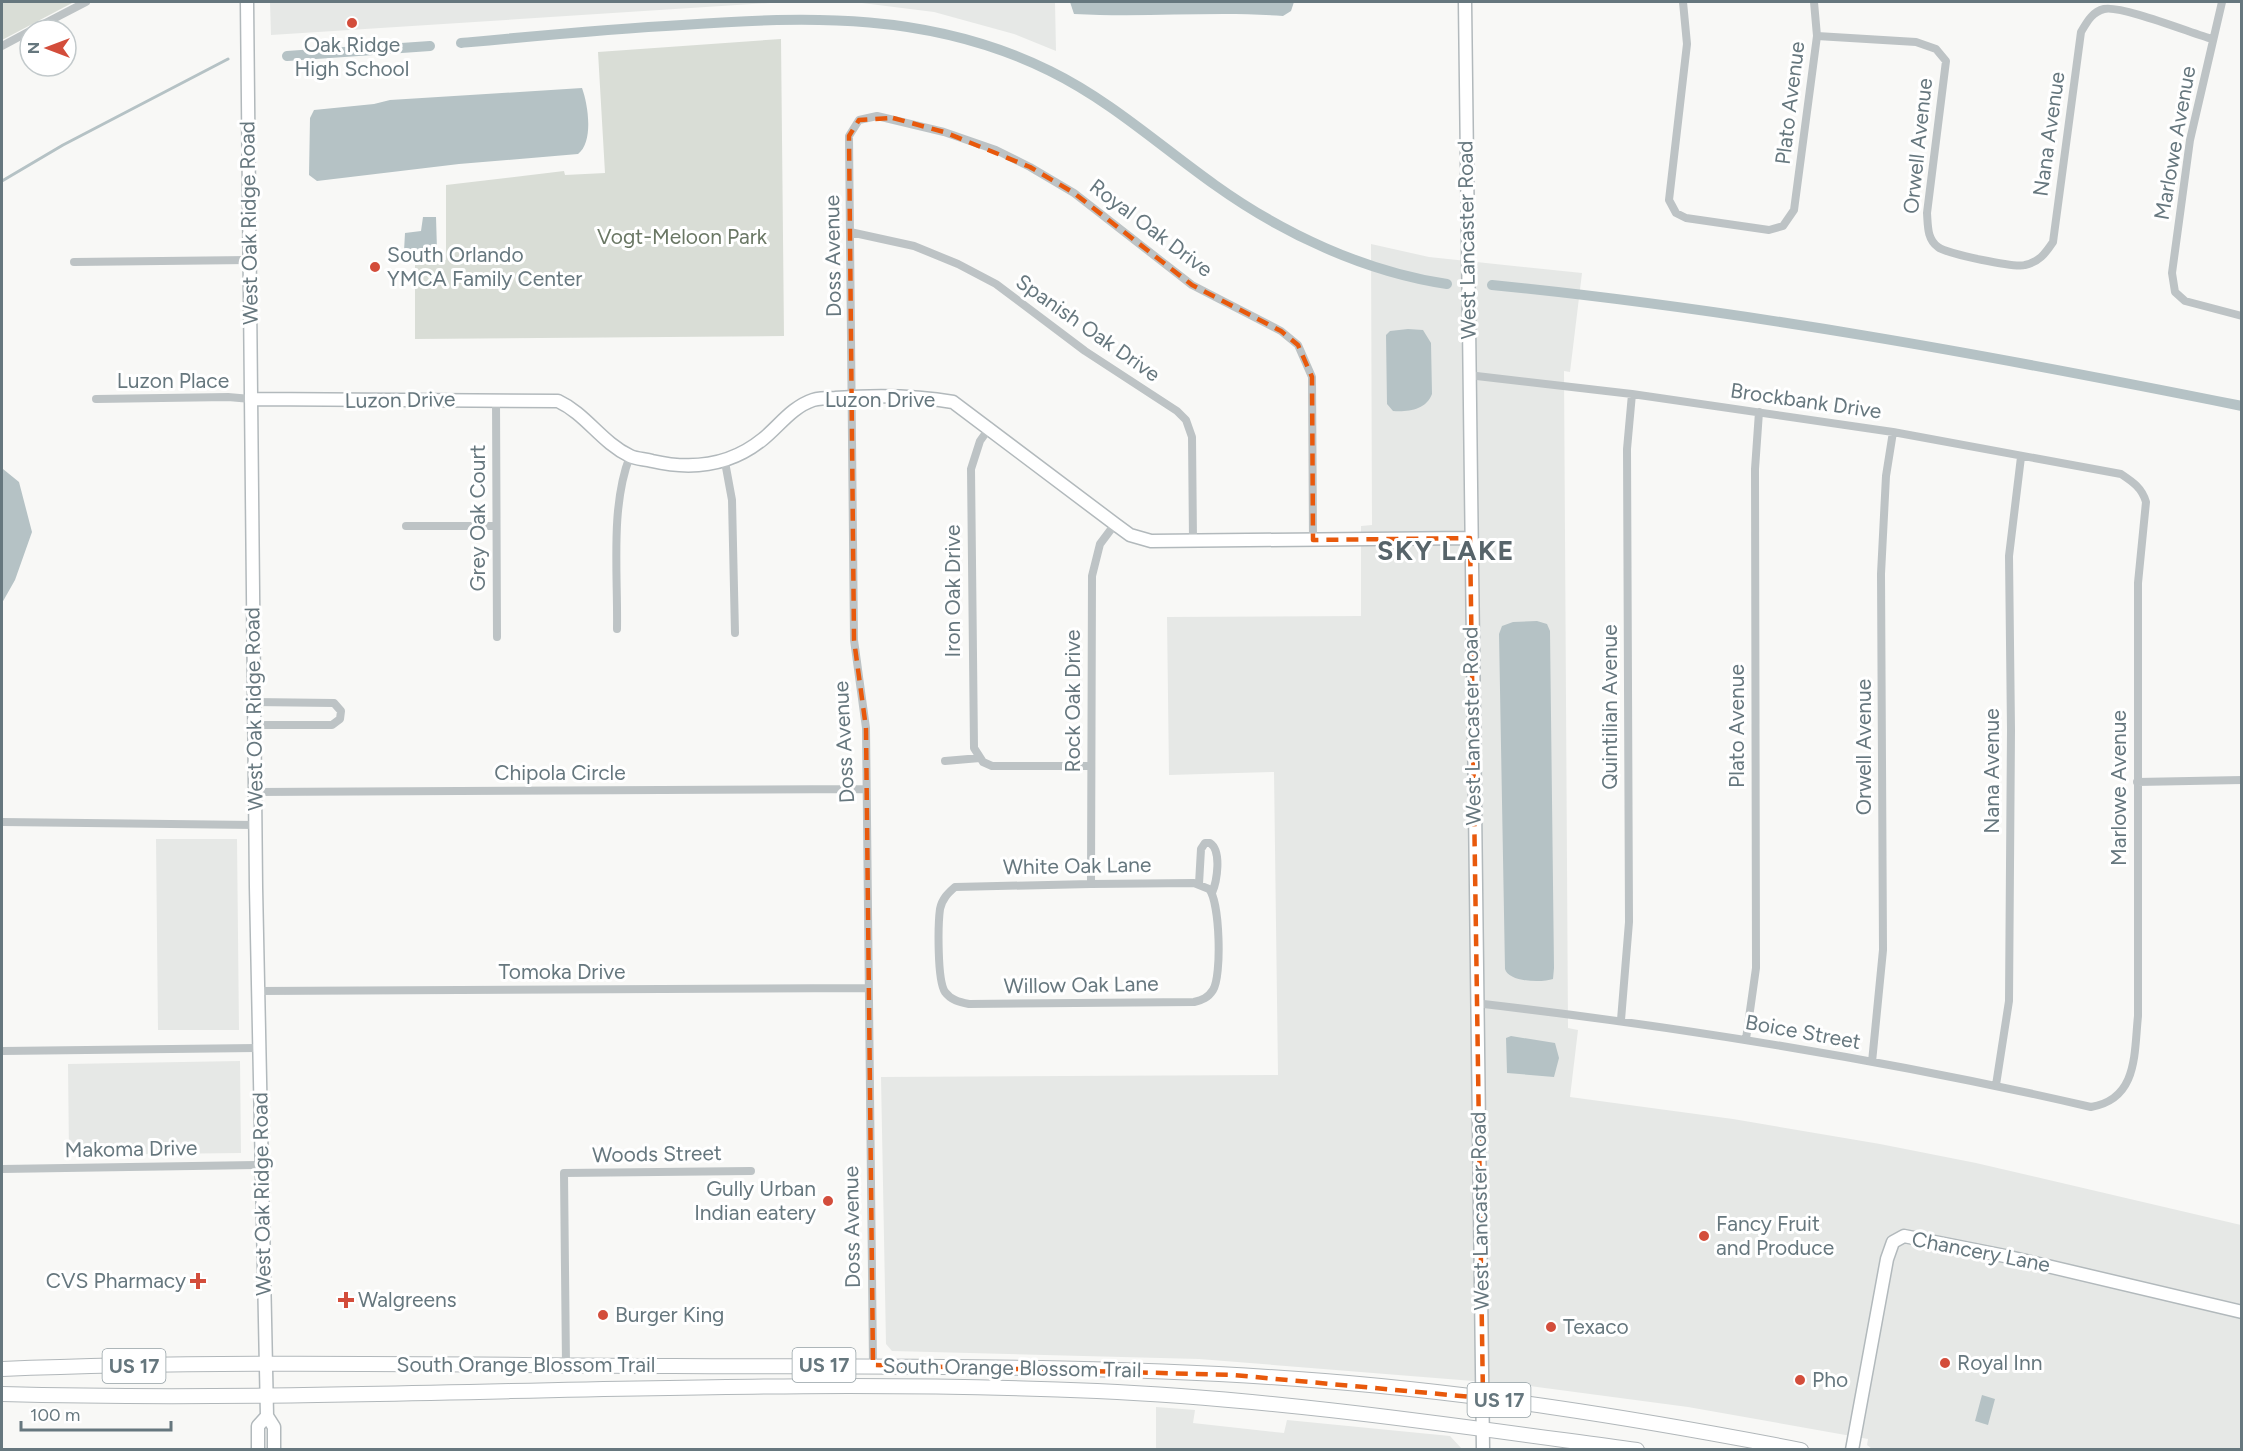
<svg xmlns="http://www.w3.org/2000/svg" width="2243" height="1451" font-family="Figtree,sans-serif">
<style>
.built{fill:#e6e8e6}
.green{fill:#d9ddd6}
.water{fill:#b5c2c5}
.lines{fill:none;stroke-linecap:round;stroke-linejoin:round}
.stream{stroke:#b5c2c5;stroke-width:3}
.canal{stroke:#b5c2c5;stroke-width:10}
.secondary-casing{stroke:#b2b9bc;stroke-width:15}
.primary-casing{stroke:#b1b7ba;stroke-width:16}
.street{stroke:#bdc3c5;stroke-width:8}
.secondary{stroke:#fff;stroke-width:12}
.primary{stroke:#fff;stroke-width:14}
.marked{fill:none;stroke:#e8590c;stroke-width:4.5;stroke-dasharray:12 8;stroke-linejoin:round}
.poi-dot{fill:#d34d3b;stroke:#fff;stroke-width:2}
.labels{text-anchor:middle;stroke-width:6;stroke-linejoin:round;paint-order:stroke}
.shield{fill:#fff;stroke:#94a0a5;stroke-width:1.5}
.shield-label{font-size:20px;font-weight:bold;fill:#66777e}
.poi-label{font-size:21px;fill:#66777e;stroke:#fff;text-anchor:start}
.street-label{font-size:21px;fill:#66777e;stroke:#fff}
.park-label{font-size:21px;fill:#6a7764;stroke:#fff}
.district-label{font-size:27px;font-weight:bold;letter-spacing:1.5px;fill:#57646a;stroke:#fff}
</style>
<rect width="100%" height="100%" fill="#f8f8f6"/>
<path class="built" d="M 270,2 L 785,2 L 271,35 Z
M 854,2 L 1055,2 L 1056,51 L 1014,34 L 934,12 Z
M 1371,244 L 1429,257 L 1582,273 L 1570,372 L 1564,371 L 1568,1028 L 1578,1030 L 1570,1097 L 1733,1119 L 1880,1144 L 1976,1163 L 2241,1225 L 2241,1449 L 1872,1449 L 1867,1445 L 1868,1439 L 1688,1407 L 1523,1385 L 1199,1359 L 892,1351 L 886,1344 L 881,1077 L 1278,1075 L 1274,772 L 1169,775 L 1167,617 L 1361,616 L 1361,526 L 1372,525 Z
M 156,839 L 237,839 L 239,1030 L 158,1030 Z
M 240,1061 L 241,1153 L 69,1155 L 68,1064 Z
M 1156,1407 L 1195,1410 L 1193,1423 L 1284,1433 L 1287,1420 L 1450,1436 L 1462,1449 L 1156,1449 Z"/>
<path class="green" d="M 2,2 L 74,2 L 2,40 Z
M 781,39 L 784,336 L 415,339 L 415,261 L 446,260 L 446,185 L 564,171 L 565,175 L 605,173 L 598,52 Z"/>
<path class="water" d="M 1070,2 L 1294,2 L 1291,11 L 1283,16 C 1214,11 1144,18 1074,14 Z
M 582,88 C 588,104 594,142 578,154 L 459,164 L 317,181 L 309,175 L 310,118 L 314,110 L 374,104 L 390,100 Z
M 423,217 L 436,217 L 437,250 L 404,251 L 405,233 L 421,231 Z
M 1408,329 L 1423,330 L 1431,343 L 1432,394 C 1426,410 1408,412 1393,411 L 1387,404 L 1386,335 L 1390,331 Z
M 2,453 L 3,469 L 19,482 L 32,532 L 15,580 L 2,603 Z
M 1537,621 L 1547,624 L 1550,631 L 1554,968 L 1553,979 C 1542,983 1508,982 1505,969 L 1499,634 L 1502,626 L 1513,622 Z
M 1511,1036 L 1555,1043 L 1559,1058 L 1554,1077 L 1507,1073 L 1506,1038 Z
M 1982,1395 L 1995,1399 L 1988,1425 L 1975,1421 Z"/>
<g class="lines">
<path class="stream" d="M 2,181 L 63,145 L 228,59"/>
<path class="canal" d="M 461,43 C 535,36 608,29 682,25 C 810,16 931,12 1050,71 C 1111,101 1160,146 1215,185 C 1282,233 1365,272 1447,284
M 287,56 L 430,46
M 1492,285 C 1744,310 1993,356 2242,406"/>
<g class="secondary-casing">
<path id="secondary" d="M 247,2 L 256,887 L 267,1416 L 274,1427 L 274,1450
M 1465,2 L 1483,1450
M 251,399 L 558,401 C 586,414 601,442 630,456 C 636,459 645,459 652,461 C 691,470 730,466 763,439 C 779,426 792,407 813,400 C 819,398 828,398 835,398 C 875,395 914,395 953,402 L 1115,524 L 1130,535 L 1151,541 L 1470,538
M 258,1450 L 258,1426 L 267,1416
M 1852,1450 L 1887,1259 L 1893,1242 L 1904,1236 L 2005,1256 L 2242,1312"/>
</g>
<g class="primary-casing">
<path id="primary" d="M 2,1369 C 225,1360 449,1365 673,1366 C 881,1367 1090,1364 1298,1379 C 1468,1391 1635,1418 1801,1450
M 2,1394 C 367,1404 732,1375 1097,1391 C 1278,1399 1458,1426 1637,1450"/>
</g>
<path class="street" d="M 1683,2 L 1687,44 L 1669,200 L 1676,213 L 1686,218 L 1769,230 L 1783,226 L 1794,210 L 1817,36 L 1814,2
M 2222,2 L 2190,140 L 2172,273 L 2175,292 L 2185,301 L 2242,316
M 32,30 L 86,2
M 1817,36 L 1916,42 L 1936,49 L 1946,61 L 1927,213 C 1928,226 1927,239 1938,247 C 1947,254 2015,268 2025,265 C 2039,262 2045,254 2053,242 L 2081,32 C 2087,22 2092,12 2104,9 C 2121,5 2191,33 2212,39
M 2,46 L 30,31
M 850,232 L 914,246 L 958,264 L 996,284 L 1085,351 L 1177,411 L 1186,420 L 1192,437 L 1193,540
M 74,262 L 249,260
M 1468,375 L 1632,394 L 1893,432 L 2121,474 C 2133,482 2142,488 2146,502 L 2138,583 L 2138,1016 C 2134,1054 2138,1099 2091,1107 C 1888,1060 1682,1027 1475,1003
M 96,399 L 228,397 L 251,399
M 496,399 L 497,637
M 990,427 L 980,441 L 971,469 L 974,748 L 983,762 L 992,766 L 1090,766
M 725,462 L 732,500 L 735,633
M 406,526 L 496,526
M 617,629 C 618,574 610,507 630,456
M 254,702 L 334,703 L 341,711 L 340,719 L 332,725 L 254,725
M 945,761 L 980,758
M 2137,782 L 2242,780
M 255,792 L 866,789
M 2,822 L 255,825
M 1091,884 L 1194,883 L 1209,889 C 1220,902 1222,976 1213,990 C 1208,998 1202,1000 1194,1002 L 969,1004 C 959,1002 951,1000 945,992 C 937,980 938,924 940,909 C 942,899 948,893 955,887 Z
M 1091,884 L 1092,576 L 1100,544 L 1115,524
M 1199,884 L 1201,849 L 1205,843 L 1210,843 C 1222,851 1217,881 1212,893
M 258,991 L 867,988
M 1621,1020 L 1629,922 L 1627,449 L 1632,394
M 1746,1039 L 1756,968 L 1755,469 L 1759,412
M 2,1051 L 258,1048
M 1872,1062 L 1883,950 L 1881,574 L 1886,476 L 1893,432
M 1996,1085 L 2009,1001 L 2011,730 L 2009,556 L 2021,457
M 2,1169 L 261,1165
M 566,1365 L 564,1173 L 751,1171
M 873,1365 L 866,728 L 854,640 L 849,136 L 859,120 L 877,116 L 944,132 L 996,150 L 1030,167 L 1074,193 L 1192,285 L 1281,331 L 1298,345 L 1312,377 L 1313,540"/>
<use href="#secondary" class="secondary"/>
<use href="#primary" class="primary"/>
</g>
<path class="marked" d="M 893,118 L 944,132 L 1030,167 L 1074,193 L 1192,285 L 1281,331 L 1298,345 L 1312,377 L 1313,540 L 1470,538 L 1483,1398 L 1233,1375 L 873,1365 L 866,728 L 854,640 L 849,136 L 859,120 Z"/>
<g class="poi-dot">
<circle cx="352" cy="23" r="6"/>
<circle cx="375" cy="267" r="6"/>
<circle cx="828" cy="1201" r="6"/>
<circle cx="1704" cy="1236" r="6"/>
<path d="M195 1272h6v6h6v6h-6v6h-6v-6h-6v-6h6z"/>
<path d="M343 1291h6v6h6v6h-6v6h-6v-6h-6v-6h6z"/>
<circle cx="603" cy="1315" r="6"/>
<circle cx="1551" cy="1327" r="6"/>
<circle cx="1945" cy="1363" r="6"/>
<circle cx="1800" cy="1380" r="6"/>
</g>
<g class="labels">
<g class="shield">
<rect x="792.5" y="1348" width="63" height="34" rx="4.5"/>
<rect x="102.5" y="1349" width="63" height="34" rx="4.5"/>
<rect x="1467.5" y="1383" width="63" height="34" rx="4.5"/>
</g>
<g class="shield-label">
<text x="824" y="1372">US 17</text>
<text x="134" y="1373">US 17</text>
<text x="1499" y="1407">US 17</text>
</g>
<g class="poi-label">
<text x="352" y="52" text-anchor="middle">Oak Ridge<tspan x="352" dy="24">High School</tspan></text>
<text x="387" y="262">South Orlando<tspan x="387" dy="24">YMCA Family Center</tspan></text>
<text x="816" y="1196" text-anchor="end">Gully Urban<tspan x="816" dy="24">Indian eatery</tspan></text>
<text x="1716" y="1231">Fancy Fruit<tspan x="1716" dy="24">and Produce</tspan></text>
<text x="186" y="1288" text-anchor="end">CVS Pharmacy</text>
<text x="358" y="1307">Walgreens</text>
<text x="615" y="1322">Burger King</text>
<text x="1563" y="1334">Texaco</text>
<text x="1957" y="1370">Royal Inn</text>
<text x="1812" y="1387">Pho</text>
</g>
<g class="street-label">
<text transform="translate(1790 103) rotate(-83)" y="7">Plato Avenue</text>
<text transform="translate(2049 134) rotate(-82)" y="7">Nana Avenue</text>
<text transform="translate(2175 143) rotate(-80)" y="7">Marlowe Avenue</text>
<text transform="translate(1918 146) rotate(-84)" y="7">Orwell Avenue</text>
<text transform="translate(249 223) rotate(-91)" y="7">West Oak Ridge Road</text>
<text transform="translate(1151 228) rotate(37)" y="7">Royal Oak Drive</text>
<text transform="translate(1467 240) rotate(-91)" y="7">West Lancaster Road</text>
<text transform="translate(833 256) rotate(-91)" y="7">Doss Avenue</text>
<text transform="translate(1088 328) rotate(35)" y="7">Spanish Oak Drive</text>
<text x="173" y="388">Luzon Place</text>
<text transform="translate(400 400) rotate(-1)" y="7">Luzon Drive</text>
<text x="880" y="407">Luzon Drive</text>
<text transform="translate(1806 401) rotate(8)" y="7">Brockbank Drive</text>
<text transform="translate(478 518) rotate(-90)" y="7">Grey Oak Court</text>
<text transform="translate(953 591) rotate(-90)" y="7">Iron Oak Drive</text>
<text transform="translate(1073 701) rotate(-90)" y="7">Rock Oak Drive</text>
<text transform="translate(1610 707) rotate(-90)" y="7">Quintilian Avenue</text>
<text transform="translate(254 709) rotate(-91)" y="7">West Oak Ridge Road</text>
<text transform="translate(1472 726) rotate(-91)" y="7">West Lancaster Road</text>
<text transform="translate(1737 726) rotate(-90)" y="7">Plato Avenue</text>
<text transform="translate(844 742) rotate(-93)" y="7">Doss Avenue</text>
<text transform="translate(1864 747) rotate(-90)" y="7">Orwell Avenue</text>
<text transform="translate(1992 771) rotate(-90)" y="7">Nana Avenue</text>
<text x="560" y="780">Chipola Circle</text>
<text transform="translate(2119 788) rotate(-90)" y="7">Marlowe Avenue</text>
<text transform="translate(1077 866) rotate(-1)" y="7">White Oak Lane</text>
<text x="562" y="979">Tomoka Drive</text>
<text transform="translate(1081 985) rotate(-1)" y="7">Willow Oak Lane</text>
<text transform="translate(1803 1032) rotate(10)" y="7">Boice Street</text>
<text transform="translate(131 1149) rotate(-1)" y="7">Makoma Drive</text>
<text transform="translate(657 1154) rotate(-1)" y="7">Woods Street</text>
<text transform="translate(262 1194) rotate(-91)" y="7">West Oak Ridge Road</text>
<text transform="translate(1480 1211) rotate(-91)" y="7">West Lancaster Road</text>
<text transform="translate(852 1227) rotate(-91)" y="7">Doss Avenue</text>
<text transform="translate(1981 1252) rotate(11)" y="7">Chancery Lane</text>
<text x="526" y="1372">South Orange Blossom Trail</text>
<text transform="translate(1012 1368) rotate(1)" y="7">South Orange Blossom Trail</text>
</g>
<g class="park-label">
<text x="682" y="244">Vogt-Meloon Park</text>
</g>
<g class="district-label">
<text x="1446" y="560">SKY LAKE</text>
</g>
</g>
<rect width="2243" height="1451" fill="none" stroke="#66777e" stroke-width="6"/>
<g transform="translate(48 48) rotate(270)"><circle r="28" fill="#ffffff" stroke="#c2c9cb" stroke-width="1.5"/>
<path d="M0-4.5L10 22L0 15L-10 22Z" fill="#d34d3b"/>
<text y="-9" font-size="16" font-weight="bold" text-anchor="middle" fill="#66777e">N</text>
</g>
<path d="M21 1421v9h150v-9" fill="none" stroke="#66777e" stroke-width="3"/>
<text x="30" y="1421" font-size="18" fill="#66777e" stroke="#ffffff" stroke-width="4.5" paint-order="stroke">100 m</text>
</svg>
